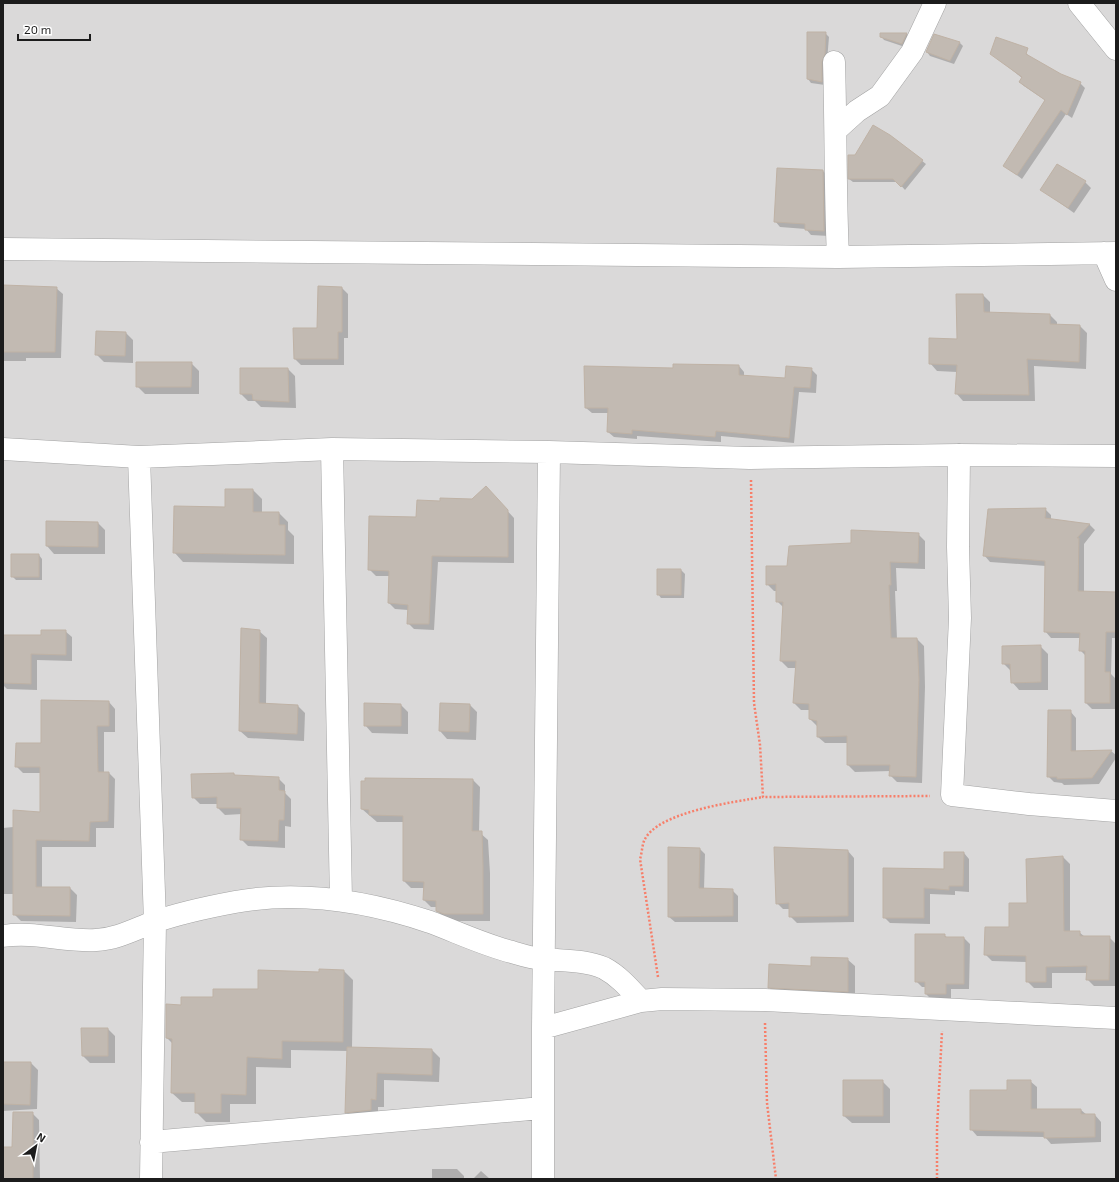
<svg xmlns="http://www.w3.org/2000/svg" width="1119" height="1182" font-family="'Exo 2',sans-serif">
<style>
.residential{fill:#dad9d9}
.shadow{fill:#0003}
.building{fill:#c2bab2;stroke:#bfb2a5}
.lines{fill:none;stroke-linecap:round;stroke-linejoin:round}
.minor-casing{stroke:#a3a3a3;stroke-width:23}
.path{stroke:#f77f6a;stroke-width:2.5;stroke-dasharray:2 2;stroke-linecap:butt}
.minor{stroke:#fff;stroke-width:22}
</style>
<rect width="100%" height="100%" fill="#eeeae2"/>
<path class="residential" d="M 3,3 L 1116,3 L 1116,1179 L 3,1179 Z"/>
<path class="shadow" d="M 825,33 L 829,37 L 825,85 L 811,83 L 808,79 Z
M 881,34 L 907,34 L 910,38 L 905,47 L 884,40 L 881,36 Z
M 959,42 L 963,46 L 954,64 L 930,56 L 927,52 Z
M 1026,53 L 1031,58 L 1061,75 L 1080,83 L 1085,88 L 1072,118 L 1066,114 L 1022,179 L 1005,166 L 1045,100 L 1024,86 L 1020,82 L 1022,78 L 992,54 Z
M 890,136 L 926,164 L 905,190 L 898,182 L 853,182 L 849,179 L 856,156 Z
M 823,171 L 828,176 L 829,236 L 811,235 L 806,229 L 780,227 L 775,221 Z
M 1085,182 L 1091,188 L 1074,213 L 1042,190 Z
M 3,286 L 56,288 L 63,294 L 61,358 L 26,358 L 26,361 L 3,361 Z
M 342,288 L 348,294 L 348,338 L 344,338 L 344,365 L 301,365 L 295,359 L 318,329 Z
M 983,295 L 990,302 L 990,313 L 1050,315 L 1057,322 L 1057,325 L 1080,326 L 1087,333 L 1086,369 L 1034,366 L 1035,401 L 963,401 L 956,393 L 957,372 L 937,371 L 930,363 L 958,340 Z
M 126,333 L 133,340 L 133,363 L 104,362 L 96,354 Z
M 191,363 L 199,371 L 199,394 L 145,394 L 137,386 Z
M 739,366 L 744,372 L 744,376 L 786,379 L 811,369 L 817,375 L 816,393 L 799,392 L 794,443 L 721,436 L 721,442 L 637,436 L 637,439 L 614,437 L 608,432 L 609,413 L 592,413 L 586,408 L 674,369 Z
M 241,369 L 288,369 L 295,376 L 296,408 L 261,407 L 255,401 L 248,401 L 241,394 Z
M 486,488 L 514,518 L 514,563 L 438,562 L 434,630 L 414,629 L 408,623 L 408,610 L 395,609 L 389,603 L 390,576 L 376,576 L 369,569 L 417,518 L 441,503 L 473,500 Z
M 253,490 L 262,499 L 262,513 L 279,513 L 288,522 L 288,530 L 294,536 L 294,564 L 183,562 L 174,552 L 226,508 Z
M 1045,509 L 1051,515 L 1051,520 L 1089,524 L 1095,530 L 1084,544 L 1084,592 L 1116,593 L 1116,638 L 1112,638 L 1111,674 L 1116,679 L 1116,709 L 1092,709 L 1086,703 L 1086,656 L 1080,650 L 1081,638 L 1051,638 L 1045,631 L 1046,566 L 990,562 L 984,555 Z
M 98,523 L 105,530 L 105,554 L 54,554 L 47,546 Z
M 918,534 L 925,541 L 925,569 L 896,568 L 897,591 L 895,591 L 897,639 L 917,639 L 924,646 L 925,687 L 922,783 L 897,782 L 890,775 L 891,771 L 855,772 L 848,765 L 848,743 L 825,743 L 818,737 L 817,726 L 810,719 L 810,710 L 801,710 L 794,703 L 797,668 L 788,668 L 781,661 L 784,608 L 777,601 L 777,591 L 774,591 L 767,584 L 788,567 L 852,544 Z
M 39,555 L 42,559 L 42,580 L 16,580 L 12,576 Z
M 681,570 L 685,574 L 684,598 L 661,598 L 658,594 Z
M 65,631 L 72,637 L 72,661 L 37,660 L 37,690 L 7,689 L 3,685 L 3,636 L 42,636 Z
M 259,631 L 267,638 L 266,704 L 298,706 L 305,713 L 304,741 L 248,738 L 240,731 Z
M 1040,646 L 1048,654 L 1048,690 L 1019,690 L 1012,682 L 1011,671 L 1003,663 Z
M 109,702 L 115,709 L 115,732 L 104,732 L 104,773 L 109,773 L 115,779 L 114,828 L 96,828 L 96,847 L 42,847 L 42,888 L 70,888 L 77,895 L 76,922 L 21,921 L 14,914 L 13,894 L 3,894 L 3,828 L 13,827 L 14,811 L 41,813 L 41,773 L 23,773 L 16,766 L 42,744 Z
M 401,705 L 408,712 L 408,734 L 372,733 L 365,725 Z
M 470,705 L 477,712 L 476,740 L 447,739 L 440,731 Z
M 1070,711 L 1076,718 L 1076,752 L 1111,751 L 1116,755 L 1116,758 L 1099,784 L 1064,785 L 1062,783 L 1054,782 L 1048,776 Z
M 234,774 L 236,776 L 278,778 L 285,785 L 285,793 L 291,799 L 291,827 L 285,826 L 285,848 L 248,846 L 241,839 L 242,814 L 225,815 L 218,808 L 218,804 L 200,804 L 193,797 Z
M 473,780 L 480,787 L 479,832 L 488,840 L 490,873 L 490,921 L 452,921 L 445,918 L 437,911 L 437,907 L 431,907 L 424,900 L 425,888 L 411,888 L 404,881 L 404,822 L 377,822 L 362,809 Z
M 700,849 L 705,854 L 704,890 L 732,890 L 738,896 L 738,922 L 675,922 L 669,917 Z
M 775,849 L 848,851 L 854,858 L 854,922 L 797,923 L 790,916 L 790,909 L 783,909 L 777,903 Z
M 964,853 L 969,859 L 969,892 L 955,891 L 955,895 L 930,894 L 930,924 L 890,923 L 884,917 Z
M 1063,857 L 1070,864 L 1070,932 L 1079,932 L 1085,937 L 1109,937 L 1116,944 L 1116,986 L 1094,986 L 1087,979 L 1088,973 L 1052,973 L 1052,988 L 1034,988 L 1027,981 L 1027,962 L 992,961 L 985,954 L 1010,928 Z
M 944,935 L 948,938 L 964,938 L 970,944 L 969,989 L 951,989 L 951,999 L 931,999 L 926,994 L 926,987 L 922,987 L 916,981 Z
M 847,959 L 855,966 L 855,999 L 776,995 L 769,987 L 812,967 Z
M 344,971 L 353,980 L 352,1048 L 432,1050 L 440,1058 L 439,1082 L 384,1080 L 384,1107 L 378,1107 L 378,1118 L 354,1120 L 346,1112 L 348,1051 L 291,1050 L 291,1068 L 256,1067 L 256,1104 L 230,1104 L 230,1122 L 206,1122 L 196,1112 L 196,1102 L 182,1102 L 172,1093 L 173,1044 L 167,1038 L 182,1006 L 258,990 L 320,973 Z
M 108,1029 L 115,1036 L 115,1063 L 90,1063 L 83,1056 Z
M 31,1063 L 38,1070 L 37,1109 L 3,1111 L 3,1064 Z
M 882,1081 L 890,1089 L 890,1123 L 852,1123 L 844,1116 Z
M 1030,1081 L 1037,1087 L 1037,1110 L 1081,1110 L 1087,1115 L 1095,1115 L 1101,1122 L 1101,1142 L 1051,1144 L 1045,1137 L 977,1136 L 971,1129 L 1008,1091 Z
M 32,1113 L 39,1120 L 40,1179 L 3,1179 L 3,1148 L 12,1148 Z
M 432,1169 L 457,1169 L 464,1176 L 464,1179 L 432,1179 Z
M 481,1171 L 490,1179 L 473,1179 Z"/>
<path class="building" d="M 807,32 L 826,32 L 825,54 L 822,62 L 822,82 L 807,79 Z
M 880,33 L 907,33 L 902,44 L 880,37 Z
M 934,34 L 960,42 L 950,61 L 926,52 Z
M 996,37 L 1028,48 L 1026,54 L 1061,74 L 1081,82 L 1067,115 L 1061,110 L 1017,175 L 1003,166 L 1045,100 L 1019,82 L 1022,77 L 990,54 Z
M 873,125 L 890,135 L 923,160 L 901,187 L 893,179 L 848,179 L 848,155 L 855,155 Z
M 1057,164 L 1086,181 L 1068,208 L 1040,190 Z
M 777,168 L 823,170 L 824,231 L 805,230 L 805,224 L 774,222 Z
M 3,285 L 57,287 L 55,352 L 3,352 Z
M 318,286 L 342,287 L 342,332 L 338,332 L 338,359 L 294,359 L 293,328 L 317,328 Z
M 956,294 L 983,294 L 984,312 L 1050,314 L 1050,324 L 1080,325 L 1079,362 L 1027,359 L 1029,395 L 955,394 L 957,365 L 929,364 L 929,338 L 957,339 Z
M 96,331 L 126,332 L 125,356 L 95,355 Z
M 136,362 L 192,362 L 191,387 L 136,387 Z
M 673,364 L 739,365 L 739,375 L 785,378 L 786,366 L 812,368 L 810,388 L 794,387 L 789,438 L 716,431 L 715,437 L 632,430 L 632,434 L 607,432 L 608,408 L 585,408 L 584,366 L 673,368 Z
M 240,368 L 288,368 L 289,402 L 253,400 L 252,394 L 240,394 Z
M 486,486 L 508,510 L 508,557 L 432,556 L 429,624 L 407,624 L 408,605 L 388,603 L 389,571 L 368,570 L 369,516 L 416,517 L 417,500 L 440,501 L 440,498 L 472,499 Z
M 225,489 L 253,489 L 253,512 L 279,512 L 279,525 L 285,525 L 285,555 L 173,553 L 174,506 L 225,507 Z
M 1046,508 L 1045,518 L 1090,524 L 1077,538 L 1079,538 L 1078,591 L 1116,592 L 1116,632 L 1106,632 L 1105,672 L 1110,672 L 1110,703 L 1085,703 L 1085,651 L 1079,651 L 1080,633 L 1044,632 L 1045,561 L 983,556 L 988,509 Z
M 46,521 L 98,522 L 98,547 L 46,546 Z
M 851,530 L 919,533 L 918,563 L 890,562 L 891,585 L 889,585 L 891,638 L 917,638 L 919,679 L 916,777 L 889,776 L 890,765 L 847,765 L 847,736 L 817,737 L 817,721 L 809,719 L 809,704 L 793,703 L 796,661 L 780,661 L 783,602 L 776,602 L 776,584 L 766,585 L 766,566 L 787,566 L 789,546 L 851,543 Z
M 11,554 L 39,554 L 39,577 L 11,577 Z
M 657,569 L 681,569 L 681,595 L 657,595 Z
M 241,628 L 260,630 L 259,703 L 298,705 L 297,734 L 239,731 Z
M 41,630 L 66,630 L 66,655 L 31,654 L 31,684 L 3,683 L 3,635 L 41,635 Z
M 1041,645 L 1041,682 L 1011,683 L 1010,664 L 1002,664 L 1002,646 Z
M 41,700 L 109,701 L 109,726 L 97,726 L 98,772 L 109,772 L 108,821 L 90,822 L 89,841 L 36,840 L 36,887 L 70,887 L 70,916 L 13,915 L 13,810 L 40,812 L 40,767 L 15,767 L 16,743 L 41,743 Z
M 364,703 L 401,704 L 401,726 L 364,726 Z
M 440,703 L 470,704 L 469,732 L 439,731 Z
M 1048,710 L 1071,710 L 1071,751 L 1112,750 L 1092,778 L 1057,779 L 1057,777 L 1047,777 Z
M 234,773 L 234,775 L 279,777 L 279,790 L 285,791 L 284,820 L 279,820 L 278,841 L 240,840 L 241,808 L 217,808 L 217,797 L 192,798 L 191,774 Z
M 365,778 L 473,779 L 472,831 L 482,831 L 483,865 L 483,914 L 444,914 L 436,911 L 436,901 L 423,900 L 424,882 L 403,881 L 403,816 L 369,815 L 369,810 L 361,809 L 361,781 L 365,781 Z
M 668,847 L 700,848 L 699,888 L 733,889 L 733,916 L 668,917 Z
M 774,847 L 848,850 L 848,916 L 789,917 L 789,903 L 776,904 Z
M 944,852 L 964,852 L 963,886 L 949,886 L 949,890 L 924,888 L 924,918 L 883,918 L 883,868 L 944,869 Z
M 1063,856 L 1064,931 L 1080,931 L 1080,936 L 1110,936 L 1109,980 L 1086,980 L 1087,966 L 1046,967 L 1046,982 L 1026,982 L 1026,956 L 984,955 L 985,927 L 1009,927 L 1009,903 L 1027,903 L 1026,859 Z
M 915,934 L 945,934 L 945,937 L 964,937 L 964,984 L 946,984 L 946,994 L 925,994 L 925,982 L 915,982 Z
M 811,957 L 848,958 L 848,992 L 768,988 L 769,964 L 811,966 Z
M 319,969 L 344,970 L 343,1042 L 282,1041 L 282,1059 L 247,1057 L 246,1095 L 221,1094 L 221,1113 L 195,1113 L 195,1093 L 171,1093 L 172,1039 L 166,1038 L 166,1004 L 181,1005 L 181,997 L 213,997 L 213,989 L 258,989 L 258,970 L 319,972 Z
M 81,1028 L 108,1028 L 108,1056 L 82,1056 Z
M 347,1047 L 432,1049 L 432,1075 L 377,1073 L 376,1100 L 371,1099 L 371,1110 L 345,1113 Z
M 3,1062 L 31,1062 L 30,1105 L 3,1104 Z
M 843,1080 L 883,1080 L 883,1116 L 843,1116 Z
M 1007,1080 L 1031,1080 L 1031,1109 L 1081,1109 L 1081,1114 L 1095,1114 L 1095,1137 L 1044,1138 L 1044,1132 L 970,1130 L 970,1090 L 1007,1090 Z
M 13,1112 L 33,1112 L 33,1179 L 3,1179 L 3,1147 L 12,1147 Z"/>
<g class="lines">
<g class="minor-casing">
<path id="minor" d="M 1079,3 L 1116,49
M 834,62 C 836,127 835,192 838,257
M 836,130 L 857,111 L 880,96 L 912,52 L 935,3
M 3,249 L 838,257 L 1116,253
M 1104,253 L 1116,280
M 3,449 L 139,457 L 332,449 L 549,452 L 750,458 L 959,455 L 1116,456
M 332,449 L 341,900
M 959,455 L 958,547 L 960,618 L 952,795 L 1029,804 L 1116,811
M 139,457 L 155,922 L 151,1179
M 3,936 C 35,931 65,942 96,940 C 117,939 135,929 154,922 C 180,913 208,907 235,902 C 301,890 367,901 430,922 C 457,932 484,945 512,952 C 522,955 534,959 544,959 C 564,961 585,960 604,968 C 619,976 630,989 641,1001
M 543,1028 L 549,452
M 151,1142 L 542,1108
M 543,1179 L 543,1028 L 641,1001 L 662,999 L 765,1000 L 1116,1018"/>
</g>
<path class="path" d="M 751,480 L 754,703 L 760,745 L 763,797 L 930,796
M 658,977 L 640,859 C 642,853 642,846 644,841 C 656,812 734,802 763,797
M 765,1023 L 767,1103 L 776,1179
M 937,1179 L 937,1129 L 942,1031"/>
<use href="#minor" class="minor"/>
</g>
<rect width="1119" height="1182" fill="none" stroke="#1c1c1c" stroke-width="8"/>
<g transform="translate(36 1146) rotate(32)" stroke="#ffffff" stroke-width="3" paint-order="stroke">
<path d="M0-3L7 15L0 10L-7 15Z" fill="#1c1c1c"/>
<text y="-6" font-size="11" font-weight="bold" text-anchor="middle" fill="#1c1c1c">N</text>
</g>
<path d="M18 34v6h72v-6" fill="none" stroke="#1c1c1c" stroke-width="2"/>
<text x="24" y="34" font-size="12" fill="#1c1c1c" stroke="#ffffff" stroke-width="3" paint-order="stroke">20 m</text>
</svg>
